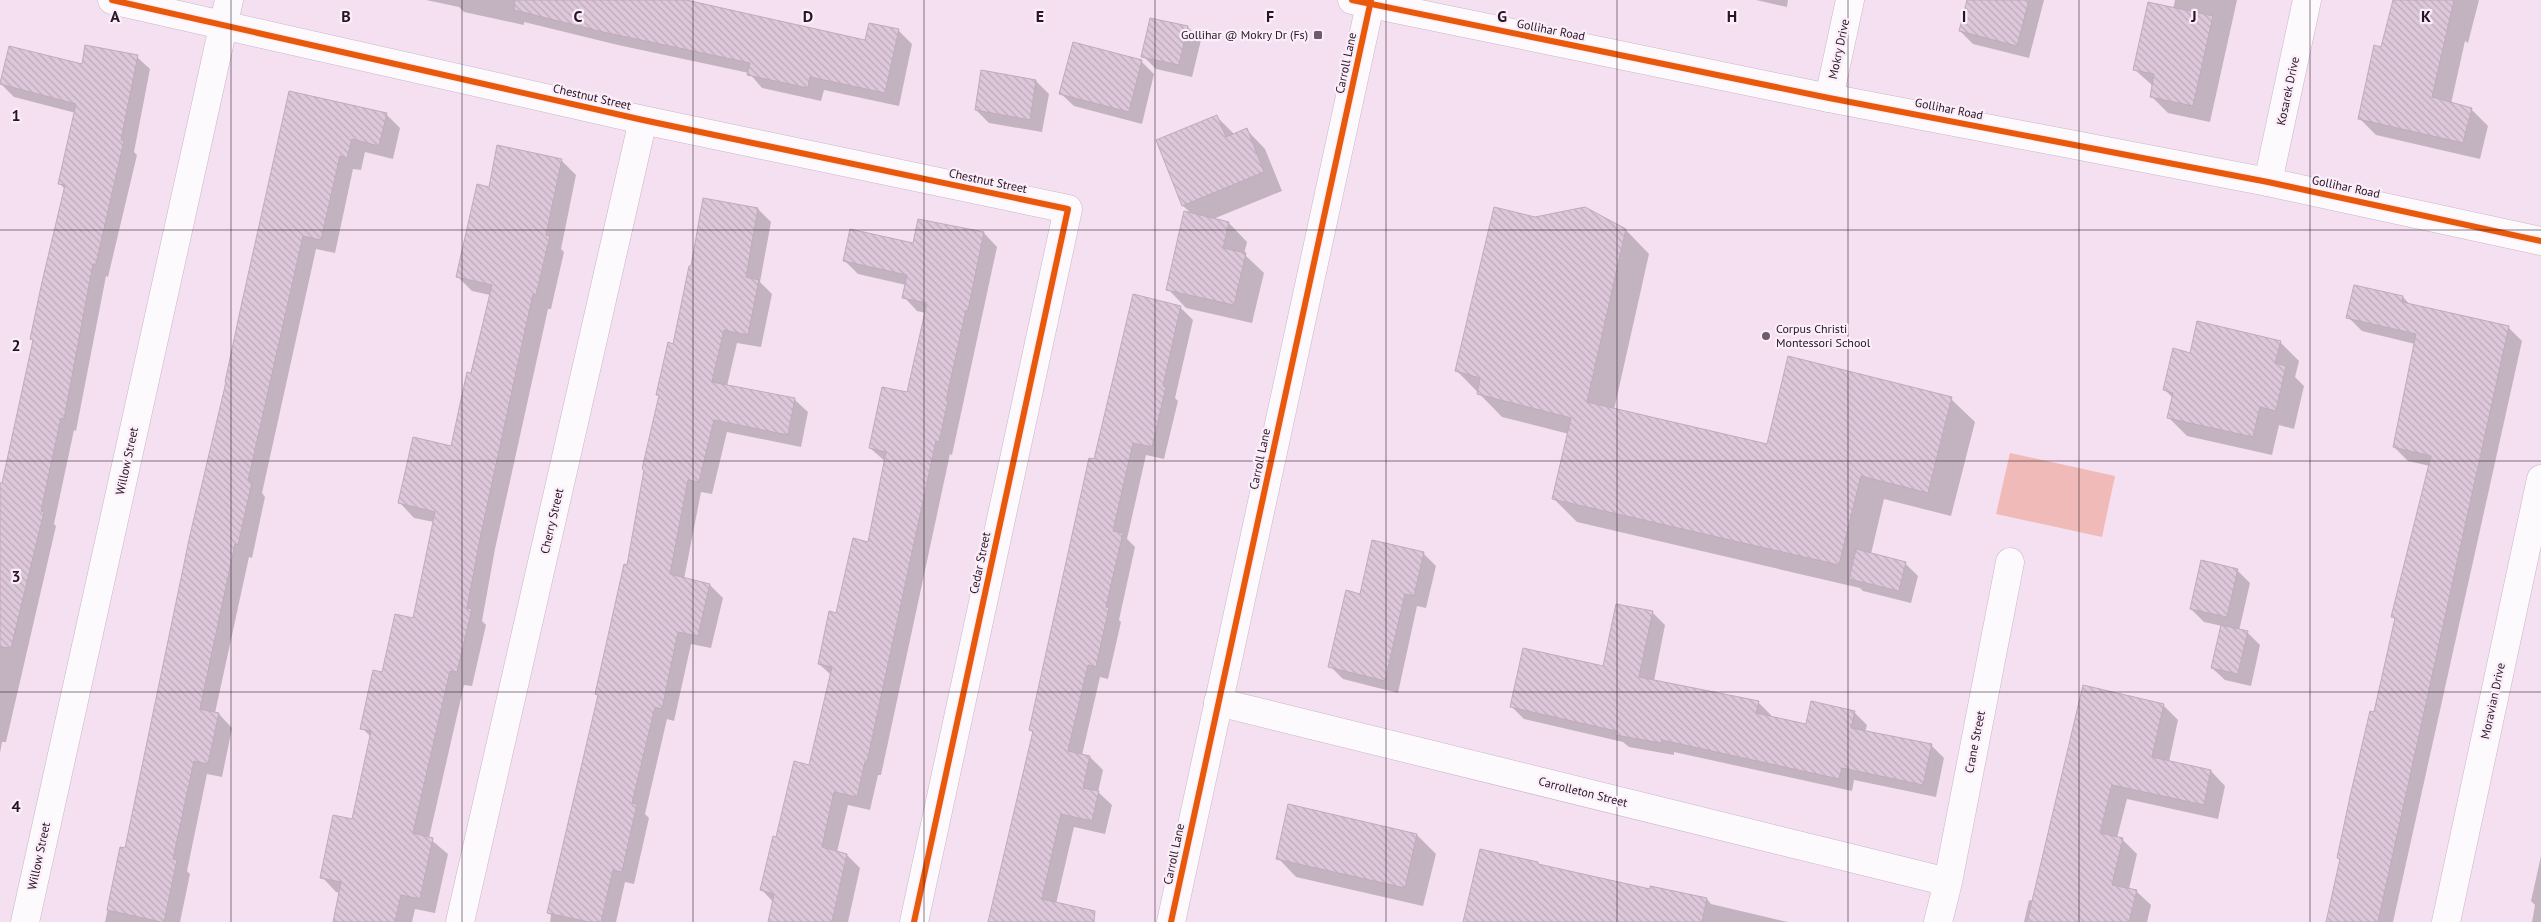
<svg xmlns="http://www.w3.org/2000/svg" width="2541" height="922" font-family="'PT Sans',sans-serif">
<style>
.green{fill:#f0bab9}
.shadow{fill:#0003}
.building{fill:url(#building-back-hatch);stroke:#beabbb}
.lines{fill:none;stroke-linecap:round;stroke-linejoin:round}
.minor-casing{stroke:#c9b5c6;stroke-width:29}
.tertiary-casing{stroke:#c9b5c6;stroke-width:29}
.secondary-casing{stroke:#c9b5c6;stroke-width:29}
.minor{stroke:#fdfafd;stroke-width:28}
.tertiary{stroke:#fdfafd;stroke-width:28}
.secondary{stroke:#fdfafd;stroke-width:28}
.cycleway-casing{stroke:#faeef8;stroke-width:9}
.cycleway{stroke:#e8590c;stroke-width:6}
.grid{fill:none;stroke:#291427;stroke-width:1;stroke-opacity:0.55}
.poi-dot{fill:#705b6e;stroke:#faeef8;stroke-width:2}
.labels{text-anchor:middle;stroke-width:4.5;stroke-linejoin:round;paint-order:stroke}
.street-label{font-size:12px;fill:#291427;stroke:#faeef8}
.poi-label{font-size:12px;fill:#291427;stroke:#faeef8;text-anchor:end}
.grid-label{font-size:16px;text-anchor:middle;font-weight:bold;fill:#291427;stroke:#faeef8;stroke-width:4.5;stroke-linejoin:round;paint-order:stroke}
</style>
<defs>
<pattern id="building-back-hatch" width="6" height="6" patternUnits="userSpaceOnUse" patternTransform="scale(1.25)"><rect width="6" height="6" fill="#ddc7da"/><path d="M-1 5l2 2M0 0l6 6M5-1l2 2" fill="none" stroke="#beaabb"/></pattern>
</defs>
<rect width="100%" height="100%" fill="#f4e0f1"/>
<path class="green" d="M 2010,453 L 2115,476 L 2102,537 L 1996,514 Z"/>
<path class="shadow" d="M 426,0 L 688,0 L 866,42 L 898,30 L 912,44 L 899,106 L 824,90 L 821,101 L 762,88 L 749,73 L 618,45 L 524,22 L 524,25 L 464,12 L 459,7 Z
M 1756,0 L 1788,0 L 1787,7 Z
M 1968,0 L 2044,0 L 2029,58 L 1973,44 L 1960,31 Z
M 2175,0 L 2237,0 L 2210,122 L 2168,113 L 2151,96 L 2153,86 L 2134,69 L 2173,9 Z
M 2394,0 L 2479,0 L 2468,43 L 2465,41 L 2451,104 L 2471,109 L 2488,126 L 2480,159 L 2376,135 L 2359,118 L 2382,48 Z
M 1151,19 L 1188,27 L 1201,40 L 1192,77 L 1156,69 L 1143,56 Z
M 137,57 L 150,69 L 134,152 L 137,155 L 108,277 L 106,276 L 76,431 L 74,430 L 54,524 L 56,526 L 6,742 L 2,742 L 0,753 L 0,499 L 34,341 L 31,339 L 65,189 L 59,183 L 76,113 L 14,97 L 1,84 L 82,66 Z
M 1141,61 L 1154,74 L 1142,124 L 1074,106 L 1061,94 Z
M 1036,81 L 1049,94 L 1042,132 L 989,123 L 976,110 Z
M 290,92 L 386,114 L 400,128 L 393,159 L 365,152 L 361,170 L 353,169 L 335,253 L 316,249 L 262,493 L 265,497 L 252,558 L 249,557 L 215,713 L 219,714 L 232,728 L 222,777 L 207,774 L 187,871 L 190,874 L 180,922 L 105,922 L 121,848 L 126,849 Z
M 1217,117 L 1235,135 L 1247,130 L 1265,149 L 1282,191 L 1213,219 L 1229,223 L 1247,242 L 1244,254 L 1264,273 L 1252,323 L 1186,308 L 1168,289 L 1192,214 L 1183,206 Z
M 561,160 L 576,175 L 561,249 L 564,252 L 551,309 L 548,309 L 495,549 L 482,621 L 486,625 L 472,686 L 464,685 L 429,838 L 448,854 L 435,913 L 415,909 L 412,922 L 334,922 L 340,893 L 336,892 L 322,877 L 353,821 L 371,737 L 362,728 L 414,620 L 434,522 L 414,518 L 400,503 L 452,447 L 490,295 L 472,291 L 457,276 L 490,188 Z
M 758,209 L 771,222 L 760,282 L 772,294 L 761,347 L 737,343 L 727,386 L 795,400 L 808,412 L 801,447 L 727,432 L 712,494 L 701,492 L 684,579 L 710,585 L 723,598 L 711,648 L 691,644 L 674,721 L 667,719 L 645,814 L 649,818 L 634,884 L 625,882 L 616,922 L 550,922 L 551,915 L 548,913 L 599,696 L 596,693 L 628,566 L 660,396 L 657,394 L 674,345 Z
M 1535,218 L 1626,230 L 1649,254 L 1614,410 L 1768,445 L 1951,399 L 1975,422 L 1951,516 L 1884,499 L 1871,554 L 1905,563 L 1918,576 L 1911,603 L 1863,591 L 1860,588 L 1577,522 L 1554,499 L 1569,434 L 1502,417 L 1457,371 Z
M 984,233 L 997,247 L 952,455 L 950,454 L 881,775 L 878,775 L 870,810 L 848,805 L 837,852 L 847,855 L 860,868 L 848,922 L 769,922 L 773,902 L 762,890 L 777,838 L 810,766 L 831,675 L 819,664 L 837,614 L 869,543 L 886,462 L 870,448 L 908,394 L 926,313 L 917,311 L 904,297 L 906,285 L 858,274 L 844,260 L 914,245 Z
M 2403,297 L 2411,306 L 2508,327 L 2522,341 L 2393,922 L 2327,922 L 2341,861 L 2338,858 L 2396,620 L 2393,616 L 2430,466 L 2408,461 L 2394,447 L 2415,344 L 2362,331 L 2348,317 Z
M 1180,307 L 1193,320 L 1175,398 L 1178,401 L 1164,459 L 1146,455 L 1127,539 L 1135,547 L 1119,620 L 1121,622 L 1108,679 L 1100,677 L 1082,755 L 1090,757 L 1103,770 L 1098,792 L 1112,805 L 1105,834 L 1074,827 L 1056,904 L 1076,922 L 989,922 L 1034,734 L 1030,730 L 1095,461 Z
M 2280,342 L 2299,361 L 2295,377 L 2304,386 L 2294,429 L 2279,425 L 2272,455 L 2187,436 L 2168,417 L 2173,398 L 2165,390 L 2191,354 Z
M 1423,553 L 1436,566 L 1426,608 L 1417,606 L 1398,693 L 1343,679 L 1330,666 L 1361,595 Z
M 2237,570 L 2250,583 L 2239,631 L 2247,632 L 2260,645 L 2251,686 L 2225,680 L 2212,668 L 2222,626 L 2204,622 L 2191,609 Z
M 1652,612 L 1665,625 L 1654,681 L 1758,702 L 1771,715 L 1771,717 L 1807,725 L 1854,712 L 1867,725 L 1865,732 L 1931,745 L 1944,758 L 1936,797 L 1854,780 L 1852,791 L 1674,752 L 1674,755 L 1629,747 L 1623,742 L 1524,719 L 1511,706 L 1604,668 Z
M 2163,705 L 2178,720 L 2169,762 L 2211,771 L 2225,786 L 2218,819 L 2127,799 L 2117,838 L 2122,839 L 2137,854 L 2129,889 L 2136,891 L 2151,905 L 2147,922 L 2024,922 L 2029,900 L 2033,901 Z
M 1289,805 L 1417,835 L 1436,854 L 1423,906 L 1296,877 L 1278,858 Z
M 2541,856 L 2541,922 L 2532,922 L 2535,905 L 2531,901 Z
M 1538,863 L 1541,866 L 1651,891 L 1707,899 L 1711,904 L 1788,922 L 1468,922 Z"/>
<path class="building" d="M 515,0 L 686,0 L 865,40 L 869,23 L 899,29 L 885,93 L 810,77 L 808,88 L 747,75 L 750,63 L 603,32 L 514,10 Z
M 1967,0 L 2029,0 L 2017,46 L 1959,31 Z
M 2393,0 L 2454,0 L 2432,97 L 2472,108 L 2463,143 L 2358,119 L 2374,45 L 2381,47 Z
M 2148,2 L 2213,16 L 2193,106 L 2150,97 L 2154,74 L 2133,70 Z
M 1150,18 L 1188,26 L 1179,65 L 1141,57 Z
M 1073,42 L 1142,60 L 1129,112 L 1059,94 Z
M 85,45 L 138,55 L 121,140 L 124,141 L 96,264 L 93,264 L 64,419 L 61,418 L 41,511 L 44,512 L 11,648 L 0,647 L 0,483 L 2,483 L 33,340 L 30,339 L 42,282 L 65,185 L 58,184 L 76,104 L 0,84 L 0,83 L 9,46 L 82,64 Z
M 981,70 L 1036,80 L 1030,120 L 975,110 Z
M 289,91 L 387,113 L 379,146 L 352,139 L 347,158 L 340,156 L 321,240 L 303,236 L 248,481 L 252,482 L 238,545 L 235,544 L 200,709 L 219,713 L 208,764 L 194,761 L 173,859 L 177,860 L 164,922 L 161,922 L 107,910 L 120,847 L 125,848 L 190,535 L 226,382 L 225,382 L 242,302 Z
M 1217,115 L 1226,137 L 1247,128 L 1264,172 L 1182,206 L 1156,140 Z
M 497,145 L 562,159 L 546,235 L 550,236 L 536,295 L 533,294 L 481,534 L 467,608 L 472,609 L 457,672 L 450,671 L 413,833 L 433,838 L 420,899 L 401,895 L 395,922 L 333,922 L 341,882 L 320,878 L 333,815 L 352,819 L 371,731 L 360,729 L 373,670 L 382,672 L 395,614 L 413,618 L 435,512 L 398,503 L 413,437 L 451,446 L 467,372 L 471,373 L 492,285 L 456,277 L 477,184 L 489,187 Z
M 703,198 L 758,208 L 746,277 L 759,280 L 748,335 L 724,330 L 712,382 L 795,398 L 788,435 L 714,420 L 699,482 L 688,480 L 670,574 L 710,584 L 698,636 L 678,632 L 662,709 L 655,707 L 632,803 L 637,804 L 622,872 L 613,870 L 601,922 L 589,922 L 547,913 L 598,695 L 595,694 L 624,564 L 627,565 L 644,470 L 642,469 L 659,395 L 656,395 L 668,342 L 673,344 L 689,266 L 691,266 Z
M 1494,207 L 1535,217 L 1585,207 L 1626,229 L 1587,402 L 1767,444 L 1788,356 L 1952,397 L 1928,493 L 1861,476 L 1839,565 L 1552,499 L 1571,418 L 1477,394 L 1480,378 L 1455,371 Z
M 1184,211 L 1229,222 L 1223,248 L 1246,253 L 1234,305 L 1166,290 Z
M 918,219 L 984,232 L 968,311 L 966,310 L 946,401 L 948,401 L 939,442 L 936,441 L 867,762 L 865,762 L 857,797 L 834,792 L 822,847 L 847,854 L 832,922 L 768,922 L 774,894 L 760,890 L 773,836 L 776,837 L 794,761 L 809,765 L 832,667 L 818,664 L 829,611 L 836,613 L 853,538 L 868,542 L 886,452 L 869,448 L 882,387 L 907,392 L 927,303 L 902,298 L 907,275 L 843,261 L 850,229 L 913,243 Z
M 2354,285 L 2403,296 L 2402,302 L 2509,326 L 2378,922 L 2326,922 L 2340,859 L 2337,858 L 2351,792 L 2370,711 L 2374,712 L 2395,618 L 2391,617 L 2431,456 L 2393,447 L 2416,334 L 2346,318 Z
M 1133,294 L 1181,306 L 1163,386 L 1166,387 L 1152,447 L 1133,443 L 1113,531 L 1123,533 L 1106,607 L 1109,608 L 1096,667 L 1088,665 L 1068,751 L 1090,756 L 1083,788 L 1099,791 L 1092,821 L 1061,814 L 1042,899 L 1095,911 L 1094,922 L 988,922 L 1033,731 L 1029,730 L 1089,458 L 1094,459 Z
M 2197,321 L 2281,341 L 2275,363 L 2286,366 L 2276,411 L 2260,407 L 2253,437 L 2167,418 L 2173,393 L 2163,390 L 2173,348 L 2190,353 Z
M 1372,540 L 1424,552 L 1414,596 L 1405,594 L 1385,681 L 1328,667 L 1346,590 L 1360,594 Z
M 1856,549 L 1906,562 L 1899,591 L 1849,579 Z
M 2201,560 L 2238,569 L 2227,617 L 2190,609 Z
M 1616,604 L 1653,611 L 1639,677 L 1759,701 L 1756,713 L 1806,724 L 1811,701 L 1855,711 L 1851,728 L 1932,744 L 1923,785 L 1842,768 L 1839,779 L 1662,740 L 1661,743 L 1615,735 L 1616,731 L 1510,707 L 1523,648 L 1603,666 Z
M 2221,625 L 2248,631 L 2238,674 L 2211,668 Z
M 2083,685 L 2164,704 L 2152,757 L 2211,770 L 2204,805 L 2112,785 L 2100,833 L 2123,838 L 2112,885 L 2137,890 L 2129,922 L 2027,922 Z
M 1288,804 L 1417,834 L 1405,888 L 1276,859 Z
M 1480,849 L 1538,862 L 1538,864 L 1650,889 L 1650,886 L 1707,898 L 1702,922 L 1463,922 Z"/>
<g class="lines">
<g class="minor-casing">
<path id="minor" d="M 112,0 L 643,120 L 1068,209 L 914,922
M 1829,98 L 1850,0
M 2268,182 L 2307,0
M 1218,702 L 1948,882
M 25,922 L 229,0
M 460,922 L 643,120
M 1938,922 L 1948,882 L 2010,562
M 2446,922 L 2541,479"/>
</g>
<g class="tertiary-casing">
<path id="tertiary" d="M 1171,922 L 1371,0"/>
</g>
<g class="secondary-casing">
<path id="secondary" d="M 1352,0 L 1829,98 L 2268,182 L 2541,241"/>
</g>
<use href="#minor" class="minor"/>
<use href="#tertiary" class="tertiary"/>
<use href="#secondary" class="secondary"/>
<g class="cycleway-casing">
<path id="cycleway" d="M 112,0 L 643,120 L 1068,209 L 914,922
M 1352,0 L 1829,98 L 2268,182 L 2541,241
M 1171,922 L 1371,0"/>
</g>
<use href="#cycleway" class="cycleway"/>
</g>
<path class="grid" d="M 231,0 L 231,922M 462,0 L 462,922M 693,0 L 693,922M 924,0 L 924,922M 1155,0 L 1155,922M 1386,0 L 1386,922M 1617,0 L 1617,922M 1848,0 L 1848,922M 2079,0 L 2079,922M 2310,0 L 2310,922M 0,230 L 2541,230M 0,461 L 2541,461M 0,692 L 2541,692"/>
<g class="poi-dot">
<rect x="1313" y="30" width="10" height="10" rx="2.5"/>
<circle cx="1766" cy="336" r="5"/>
</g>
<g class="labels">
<g class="street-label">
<text transform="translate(1551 30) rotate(11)" y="4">Gollihar Road</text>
<text transform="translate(1839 49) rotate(-78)" y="4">Mokry Drive</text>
<text transform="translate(1346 63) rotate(-78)" y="4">Carroll Lane</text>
<text transform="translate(2288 91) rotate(-78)" y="4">Kosarek Drive</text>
<text transform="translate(592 97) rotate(13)" y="4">Chestnut Street</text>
<text transform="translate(1949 109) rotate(11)" y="4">Gollihar Road</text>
<text transform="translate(988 181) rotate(12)" y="4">Chestnut Street</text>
<text transform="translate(2346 187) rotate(12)" y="4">Gollihar Road</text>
<text transform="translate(1260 459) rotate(-78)" y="4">Carroll Lane</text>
<text transform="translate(127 461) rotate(-78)" y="4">Willow Street</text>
<text transform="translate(552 521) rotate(-77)" y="4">Cherry Street</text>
<text transform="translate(980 563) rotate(-78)" y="4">Cedar Street</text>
<text transform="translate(2493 701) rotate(-78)" y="4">Moravian Drive</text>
<text transform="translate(1975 742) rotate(-79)" y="4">Crane Street</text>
<text transform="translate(1583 792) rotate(14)" y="4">Carrolleton Street</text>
<text transform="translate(1174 854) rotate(-78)" y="4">Carroll Lane</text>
<text transform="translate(39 856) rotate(-78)" y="4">Willow Street</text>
</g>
<g class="poi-label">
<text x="1308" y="39">Gollihar @ Mokry Dr (Fs)</text>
<text x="1776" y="333" text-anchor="start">Corpus Christi<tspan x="1776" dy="14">Montessori School</tspan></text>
</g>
</g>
<g class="grid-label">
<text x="115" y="22">A</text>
<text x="346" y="22">B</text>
<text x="578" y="22">C</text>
<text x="808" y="22">D</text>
<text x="1040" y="22">E</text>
<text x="1270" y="22">F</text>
<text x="1502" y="22">G</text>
<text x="1732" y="22">H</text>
<text x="1964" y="22">I</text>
<text x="2194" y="22">J</text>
<text x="2426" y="22">K</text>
<text x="16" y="121">1</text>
<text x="16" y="351">2</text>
<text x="16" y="582">3</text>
<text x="16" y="812">4</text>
</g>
</svg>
